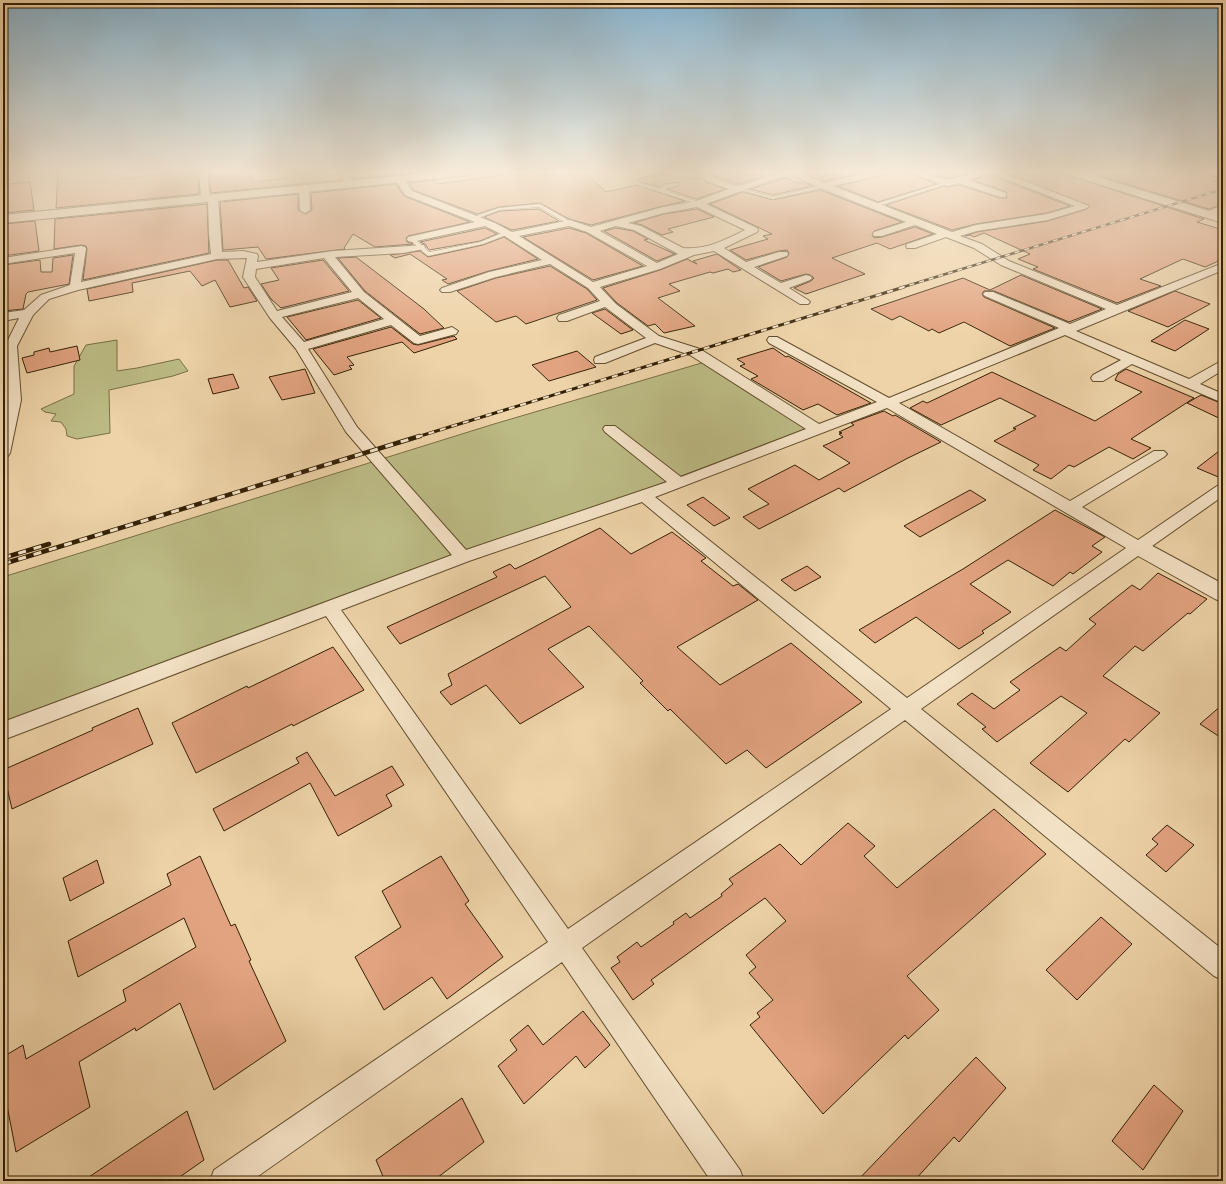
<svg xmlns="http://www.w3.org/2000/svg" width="1226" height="1184" font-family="'Gentium Book Plus',serif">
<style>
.green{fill:#bcbb85;stroke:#786e44}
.building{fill:#e2a380;stroke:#332003}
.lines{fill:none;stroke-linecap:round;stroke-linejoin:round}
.service-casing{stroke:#624d2c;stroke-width:1}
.minor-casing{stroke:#624d2c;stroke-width:2}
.tertiary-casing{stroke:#624d2c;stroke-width:2}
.service{fill:#f4e2c6;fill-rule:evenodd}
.minor{fill:#f4e2c6;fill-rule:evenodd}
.tertiary{fill:#f4e2c6;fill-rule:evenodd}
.rail-far2-casing{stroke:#332003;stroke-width:2.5}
.rail-far1-casing{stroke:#332003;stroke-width:3}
.rail-casing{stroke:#332003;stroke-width:4.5}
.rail-far2{stroke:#f4e2c6;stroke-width:1.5;stroke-dasharray:5;stroke-linecap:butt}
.rail-far1{stroke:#f4e2c6;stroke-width:2;stroke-dasharray:6;stroke-linecap:butt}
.rail{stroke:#f4e2c6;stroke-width:3;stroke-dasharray:8;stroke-linecap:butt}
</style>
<rect width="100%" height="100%" fill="#eed3a8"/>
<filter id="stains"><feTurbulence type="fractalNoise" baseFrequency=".005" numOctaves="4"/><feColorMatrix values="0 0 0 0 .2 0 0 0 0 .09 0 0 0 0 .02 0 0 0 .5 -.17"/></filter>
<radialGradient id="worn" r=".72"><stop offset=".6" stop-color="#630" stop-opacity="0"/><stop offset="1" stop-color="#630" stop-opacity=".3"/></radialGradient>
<path class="green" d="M 117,340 L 117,371 L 137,368 L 179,359 L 188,371 L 173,376 L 109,390 L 110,433 L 77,439 L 67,436 L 66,429 L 61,422 L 51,421 L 56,414 L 45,412 L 41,409 L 74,394 L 74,366 L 86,345 Z
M 705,362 L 806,429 L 3,731 L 3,577 L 494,424 Z"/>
<path class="building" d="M 58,172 L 123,172 L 124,179 L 166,173 L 166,172 L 198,172 L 199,194 L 56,208 Z
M 208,172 L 250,172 L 253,182 L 288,178 L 287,172 L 323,172 L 327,176 L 339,174 L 342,180 L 211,193 Z
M 370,172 L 428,172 L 353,179 L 350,173 Z
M 508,172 L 551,172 L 554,176 L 584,172 L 606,192 L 637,185 L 685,201 L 663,206 L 591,225 L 569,219 L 540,203 L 499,207 L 477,214 L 413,190 L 409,183 L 436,180 L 438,184 L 509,174 Z
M 727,172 L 755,172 L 762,177 L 738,184 L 712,175 Z
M 851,172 L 856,174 L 824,181 L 817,178 L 833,174 Z
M 887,172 L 906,172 L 936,184 L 878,202 L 838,186 L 885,175 Z
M 923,172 L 973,172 L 948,178 Z
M 1004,172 L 1065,172 L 1067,175 L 1204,219 L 1197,222 L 1223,230 L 1223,259 L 1205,267 L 1183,259 L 1140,279 L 1161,286 L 1117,303 L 1033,269 L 1038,267 L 1018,259 L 1030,254 L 984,233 L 974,237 L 970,235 L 965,236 L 977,232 L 1048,221 L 1087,209 L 1090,206 Z
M 1109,172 L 1206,172 L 1208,175 L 1220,179 L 1213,181 L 1223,185 L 1223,204 L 1209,209 L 1100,176 Z
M 668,173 L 676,179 L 687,176 L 692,179 L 700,178 L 708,183 L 725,189 L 696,199 L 667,189 L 679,186 L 680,182 L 664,184 L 660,187 L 640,182 L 637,179 Z
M 990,175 L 1070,206 L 1047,213 L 976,224 L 952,230 L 886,205 L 944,186 L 948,187 L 959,185 L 1000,198 L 1007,198 L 1006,192 L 973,180 Z
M 786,178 L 798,183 L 803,182 L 812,186 L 773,195 L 750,189 Z
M 26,182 L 30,182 L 34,210 L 3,213 L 3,185 Z
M 396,184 L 404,196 L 470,222 L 408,236 L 406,238 L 407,242 L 413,244 L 375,247 L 353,234 L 344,248 L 345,249 L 266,259 L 258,247 L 223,250 L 220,202 L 298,194 L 298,210 L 306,214 L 312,210 L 311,193 Z
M 820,190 L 902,222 L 874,231 L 872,235 L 874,238 L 882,237 L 915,227 L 933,234 L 890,249 L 877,243 L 832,258 L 865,274 L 806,294 L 794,288 L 811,281 L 814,278 L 810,275 L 806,274 L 781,281 L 758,267 L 787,257 L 789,253 L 787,250 L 779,251 L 746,260 L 730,250 L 768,239 L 763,236 L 772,234 L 710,204 L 743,192 L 773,200 Z
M 207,204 L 209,253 L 83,280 L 87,249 L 86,246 L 81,245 L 54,249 L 55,219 Z
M 539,209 L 559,221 L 512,230 L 484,217 L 500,211 Z
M 697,209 L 714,217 L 668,229 L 673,232 L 662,235 L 642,225 L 634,223 L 664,214 Z
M 35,221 L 39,251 L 3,256 L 3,224 Z
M 485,228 L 497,234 L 480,241 L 429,250 L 425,244 L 420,242 Z
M 569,228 L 586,233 L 643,266 L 593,280 L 523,237 Z
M 616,228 L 633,231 L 648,239 L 644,240 L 675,254 L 657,261 L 604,231 Z
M 504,237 L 538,259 L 489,271 L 448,284 L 442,280 L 447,279 L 410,254 L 395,258 L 390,255 L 420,251 L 428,257 L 483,245 Z
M 717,254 L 741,270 L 733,272 L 728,269 L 713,273 L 710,272 L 669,284 L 680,291 L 658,298 L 695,326 L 664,333 L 655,324 L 648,326 L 617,303 L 603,288 L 660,270 L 687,259 L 697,264 L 693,261 Z
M 73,255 L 69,284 L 28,292 L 26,294 L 23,309 L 3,311 L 3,265 L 40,260 L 41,272 L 52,272 L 53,258 Z
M 356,257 L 424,309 L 444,328 L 420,334 L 365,291 L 338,258 Z
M 217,260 L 228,260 L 244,288 L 248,287 L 257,301 L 230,307 L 215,280 L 202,286 L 190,271 L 132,283 L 133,292 L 89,301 L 87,289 Z
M 323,260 L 349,291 L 281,308 L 271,299 L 261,284 L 279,280 L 271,268 Z
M 550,266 L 587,289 L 597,300 L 526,324 L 516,316 L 496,322 L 457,291 L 496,278 Z
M 1021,275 L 1102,309 L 1069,322 L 994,291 L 984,291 L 982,294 L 984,297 L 1055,328 L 1010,346 L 964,322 L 939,333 L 932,329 L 929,331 L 900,316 L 892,320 L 871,309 L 963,278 L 990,290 Z
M 1175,291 L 1210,304 L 1168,327 L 1128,311 Z
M 358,300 L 381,318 L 306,340 L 287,317 Z
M 605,309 L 633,330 L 621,334 L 592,313 Z
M 1185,320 L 1209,329 L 1175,351 L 1151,341 Z
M 391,327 L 413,344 L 418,345 L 454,336 L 457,339 L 414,353 L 402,342 L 347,357 L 354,365 L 349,366 L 352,369 L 334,375 L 313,349 Z
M 77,346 L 80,360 L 27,373 L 22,358 L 34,355 L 34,352 L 49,348 L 50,352 Z
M 773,348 L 786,357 L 788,356 L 871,403 L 837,415 L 818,404 L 803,410 L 751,379 L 758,376 L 740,366 L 745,364 L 737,359 Z
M 577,351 L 596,367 L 549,381 L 532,365 Z
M 305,369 L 315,393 L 282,400 L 269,377 Z
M 1126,369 L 1194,398 L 1131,439 L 1151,448 L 1133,459 L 1109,447 L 1074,467 L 1069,465 L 1051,479 L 1033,470 L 1039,465 L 994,441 L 1016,429 L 1013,428 L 1036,416 L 1000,398 L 941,425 L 910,408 L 923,401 L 927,403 L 992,372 L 1095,421 L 1142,392 L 1115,380 L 1118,374 Z
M 233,374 L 239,388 L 213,394 L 208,379 Z
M 1201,395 L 1223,404 L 1223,420 L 1187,403 Z
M 884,411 L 893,416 L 895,415 L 941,442 L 908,458 L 844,492 L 839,488 L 759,529 L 743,517 L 769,504 L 748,489 L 795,465 L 819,480 L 850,463 L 823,446 L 843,437 L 839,434 L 842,433 L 839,432 L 854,425 L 851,423 Z
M 1223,448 L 1223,479 L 1197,468 Z
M 970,490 L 986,500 L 920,537 L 904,526 Z
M 703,497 L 730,518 L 714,526 L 687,505 Z
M 1055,510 L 1105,537 L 1092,546 L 1102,552 L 1073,574 L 1070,572 L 1053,586 L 1008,560 L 970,584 L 1011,612 L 982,631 L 984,633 L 959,649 L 916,617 L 875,643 L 859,630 L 963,569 Z
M 600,528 L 631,554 L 672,532 L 706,558 L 701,561 L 733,586 L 738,584 L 758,600 L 677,647 L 720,685 L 791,643 L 862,702 L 766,768 L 747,750 L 726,764 L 670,709 L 668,711 L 640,683 L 643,681 L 589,626 L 548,649 L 584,687 L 520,724 L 486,685 L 451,705 L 440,692 L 452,685 L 448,674 L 571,607 L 545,576 L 400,644 L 387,627 L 497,577 L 493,572 L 510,564 L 515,569 Z
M 807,566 L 821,577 L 795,591 L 781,580 Z
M 1158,573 L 1207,599 L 1190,614 L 1188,613 L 1143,651 L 1135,646 L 1103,676 L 1160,713 L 1129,742 L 1125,739 L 1068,792 L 1030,763 L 1087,713 L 1061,696 L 997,742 L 982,729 L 986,727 L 957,704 L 972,693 L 994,709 L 1020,690 L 1010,682 L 1060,647 L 1066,651 L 1096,624 L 1089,619 L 1132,585 L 1140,590 Z
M 333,647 L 364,690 L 293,726 L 292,724 L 196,773 L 172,723 L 247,686 L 248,688 Z
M 1223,704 L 1223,739 L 1200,724 Z
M 138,708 L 153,744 L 12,809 L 3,770 L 93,730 L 92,728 Z
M 307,752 L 335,796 L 392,766 L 404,785 L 386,795 L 392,806 L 338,836 L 310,783 L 224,831 L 213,809 L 299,763 L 296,758 Z
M 994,809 L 1046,854 L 907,976 L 939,1010 L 908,1039 L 905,1035 L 823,1114 L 750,1025 L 760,1017 L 757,1013 L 773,1000 L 749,973 L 756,967 L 746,955 L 786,921 L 765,898 L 651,980 L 654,984 L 633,1000 L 611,968 L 620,962 L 617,957 L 637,942 L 641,947 L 674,924 L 673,922 L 686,913 L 690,918 L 722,896 L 721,894 L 733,884 L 729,879 L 780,844 L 801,865 L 848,823 L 875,846 L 864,856 L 897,888 Z
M 1167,825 L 1194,845 L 1166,872 L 1146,855 L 1158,844 L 1152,839 Z
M 200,856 L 231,926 L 235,924 L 251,960 L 249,961 L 286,1041 L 214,1090 L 180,1003 L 136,1031 L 135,1028 L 79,1062 L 90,1107 L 16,1152 L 3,1085 L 3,1057 L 23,1045 L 26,1059 L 126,1001 L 123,990 L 196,947 L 184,918 L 78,977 L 68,941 L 171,885 L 167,874 Z
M 441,856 L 469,901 L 465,904 L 503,957 L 447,999 L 432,977 L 384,1010 L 355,957 L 401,927 L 382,891 Z
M 97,860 L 104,883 L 70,901 L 63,878 Z
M 1101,917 L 1132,944 L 1077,1000 L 1046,970 Z
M 583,1011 L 610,1045 L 585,1068 L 576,1056 L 524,1104 L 498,1066 L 517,1050 L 510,1040 L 528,1025 L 543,1045 Z
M 976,1057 L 1006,1088 L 959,1142 L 954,1137 L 914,1181 L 857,1181 Z
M 1154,1085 L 1183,1111 L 1143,1170 L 1112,1141 Z
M 462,1098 L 484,1142 L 433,1181 L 385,1181 L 376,1160 Z
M 187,1111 L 204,1160 L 174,1181 L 83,1181 Z"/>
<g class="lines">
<g class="service-casing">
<path id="service" d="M 756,172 L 761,172 L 773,178 L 769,179 Z
M 946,182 L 950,183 L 877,206 L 873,205 Z
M 640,183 L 660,189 L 664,185 L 679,183 L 679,185 L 667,187 L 664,190 L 702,203 L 698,204 L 638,185 Z
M 823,185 L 825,187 L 773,199 L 737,189 L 739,188 L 773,197 Z
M 540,204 L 573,223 L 568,224 L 539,207 L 500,210 L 475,219 L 471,218 L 499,208 Z
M 507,231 L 509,232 L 509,234 L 483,244 L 428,256 L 409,239 L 414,238 L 429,252 L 480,242 Z"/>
</g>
<g class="minor-casing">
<path id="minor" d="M 199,172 L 207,172 L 210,196 L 216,196 L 218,198 L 222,252 L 243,251 L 257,254 L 258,256 L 257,262 L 333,251 L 424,245 L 425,247 L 424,249 L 403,253 L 335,257 L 364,292 L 420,336 L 452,327 L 458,331 L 456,334 L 418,344 L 414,343 L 391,325 L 308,349 L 357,427 L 466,550 L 667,482 L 605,432 L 603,429 L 605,426 L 615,426 L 681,477 L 806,429 L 690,355 L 655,343 L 605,363 L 595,363 L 594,360 L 595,357 L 646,338 L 605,307 L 567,321 L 559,321 L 557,318 L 559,315 L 600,301 L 588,288 L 550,264 L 496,277 L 450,292 L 442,292 L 440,290 L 442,288 L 489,272 L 542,260 L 503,235 L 485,226 L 412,242 L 408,241 L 407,239 L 408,237 L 475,222 L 405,195 L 395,179 L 397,177 L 403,177 L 412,191 L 495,223 L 512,232 L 570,220 L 591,227 L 663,207 L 696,201 L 729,189 L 709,182 L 694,172 L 703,172 L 721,181 L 738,186 L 785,172 L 800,172 L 824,183 L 872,172 L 886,172 L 885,174 L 833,186 L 952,232 L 976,225 L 1047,214 L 1075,206 L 990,173 L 968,180 L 1006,193 L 1006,197 L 1000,197 L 959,183 L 948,186 L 907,172 L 919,172 L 948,180 L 978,172 L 1001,172 L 1089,206 L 1087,208 L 1048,220 L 977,231 L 960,236 L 982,244 L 1009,261 L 1117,305 L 1223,263 L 1223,270 L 1076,331 L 1189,379 L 1223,360 L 1223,370 L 1200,384 L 1223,394 L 1223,403 L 1132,364 L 1103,381 L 1093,381 L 1091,378 L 1093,375 L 1121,360 L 1065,335 L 899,403 L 1070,501 L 1154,451 L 1164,451 L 1167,454 L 1164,457 L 1082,507 L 1138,540 L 1217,486 L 1223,484 L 1223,496 L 921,709 L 1223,950 L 1223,980 L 1214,976 L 905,720 L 582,948 L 740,1170 L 744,1181 L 711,1181 L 562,962 L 251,1181 L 210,1181 L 214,1170 L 548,942 L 326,616 L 3,740 L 3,722 L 452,555 L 346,432 L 296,349 L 270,318 L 243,277 L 247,258 L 217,259 L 78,290 L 49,299 L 33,315 L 17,346 L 21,400 L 10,453 L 8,456 L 3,457 L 3,419 L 7,400 L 5,346 L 19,318 L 3,321 L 3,313 L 24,310 L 41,295 L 70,285 L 75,253 L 3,264 L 3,258 L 81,246 L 85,247 L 86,249 L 81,282 L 211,254 L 209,235 L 208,200 L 203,200 L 201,198 ZM 792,175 L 820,188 L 906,222 L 874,232 L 873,234 L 874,236 L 882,236 L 915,225 L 937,234 L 907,244 L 906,246 L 907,248 L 915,248 L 946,237 L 974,248 L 1001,265 L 1106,309 L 1070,324 L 993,292 L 985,292 L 983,294 L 985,296 L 1059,328 L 889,398 L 777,337 L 769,337 L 767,340 L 769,343 L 877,402 L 819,424 L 700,349 L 659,336 L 616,304 L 600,287 L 660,269 L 694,255 L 714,251 L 800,304 L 808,304 L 810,302 L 808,300 L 789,288 L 810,280 L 812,278 L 810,276 L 806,275 L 781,283 L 754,267 L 787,256 L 788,254 L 787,252 L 779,252 L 746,262 L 724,248 L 757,232 L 758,230 L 757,228 L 706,204 L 769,181 ZM 697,207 L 745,230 C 725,240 706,250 683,248 L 641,226 L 628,223 L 664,213 ZM 569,226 L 587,232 L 647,266 L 593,282 L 519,236 ZM 616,226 L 634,230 L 678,254 L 657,263 L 600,231 ZM 324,258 L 352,292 L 277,311 L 255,277 L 256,269 ZM 358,298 L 384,319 L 304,342 L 282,317 ZM 887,408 L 1126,548 L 907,698 L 655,497 ZM 642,502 L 891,709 L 568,929 L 341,610 L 469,561 Z
M 340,172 L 348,172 L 354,184 L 352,186 L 346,186 Z
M 1095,172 L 1108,172 L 1086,180 L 1081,177 Z
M 1207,172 L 1223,172 L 1223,178 L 1208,174 Z
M 304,185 L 309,188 L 310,210 L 305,213 L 300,210 L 299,188 Z
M 1223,205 L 1223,211 L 1206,217 L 1201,214 Z"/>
</g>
<g class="tertiary-casing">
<path id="tertiary" d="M 440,172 L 475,172 L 470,175 L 3,223 L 3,215 Z
M 1066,172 L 1081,172 L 1223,215 L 1223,223 L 1067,174 Z
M 1138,540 L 1145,542 L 1223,584 L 1223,602 L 1215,599 L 1131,552 L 1128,547 L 1131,542 Z"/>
</g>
<use href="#service" class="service"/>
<use href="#minor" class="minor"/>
<use href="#tertiary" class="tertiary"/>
<g class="rail-far2-casing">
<path id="rail-far2" d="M 900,288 L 1223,189"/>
</g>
<g class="rail-far1-casing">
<path id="rail-far1" d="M 417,437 L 904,287"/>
</g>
<g class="rail-casing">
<path id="rail" d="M 3,558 L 49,544
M 3,564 L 420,436"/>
</g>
<use href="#rail-far2" class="rail-far2"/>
<use href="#rail-far1" class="rail-far1"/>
<use href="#rail" class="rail"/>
</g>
<linearGradient id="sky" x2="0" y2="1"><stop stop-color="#89b5d0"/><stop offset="0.51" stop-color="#f7ebd8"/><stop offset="1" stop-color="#f7ebd8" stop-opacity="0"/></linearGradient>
<rect width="1226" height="337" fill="url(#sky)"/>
<rect width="1226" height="1184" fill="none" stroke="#eed3a8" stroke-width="16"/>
<rect x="4" y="4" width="1218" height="1176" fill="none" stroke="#332003" stroke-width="2"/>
<rect x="8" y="8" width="1210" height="1168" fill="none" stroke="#332003"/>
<rect width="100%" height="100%" filter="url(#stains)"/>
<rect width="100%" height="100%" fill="url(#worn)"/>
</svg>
